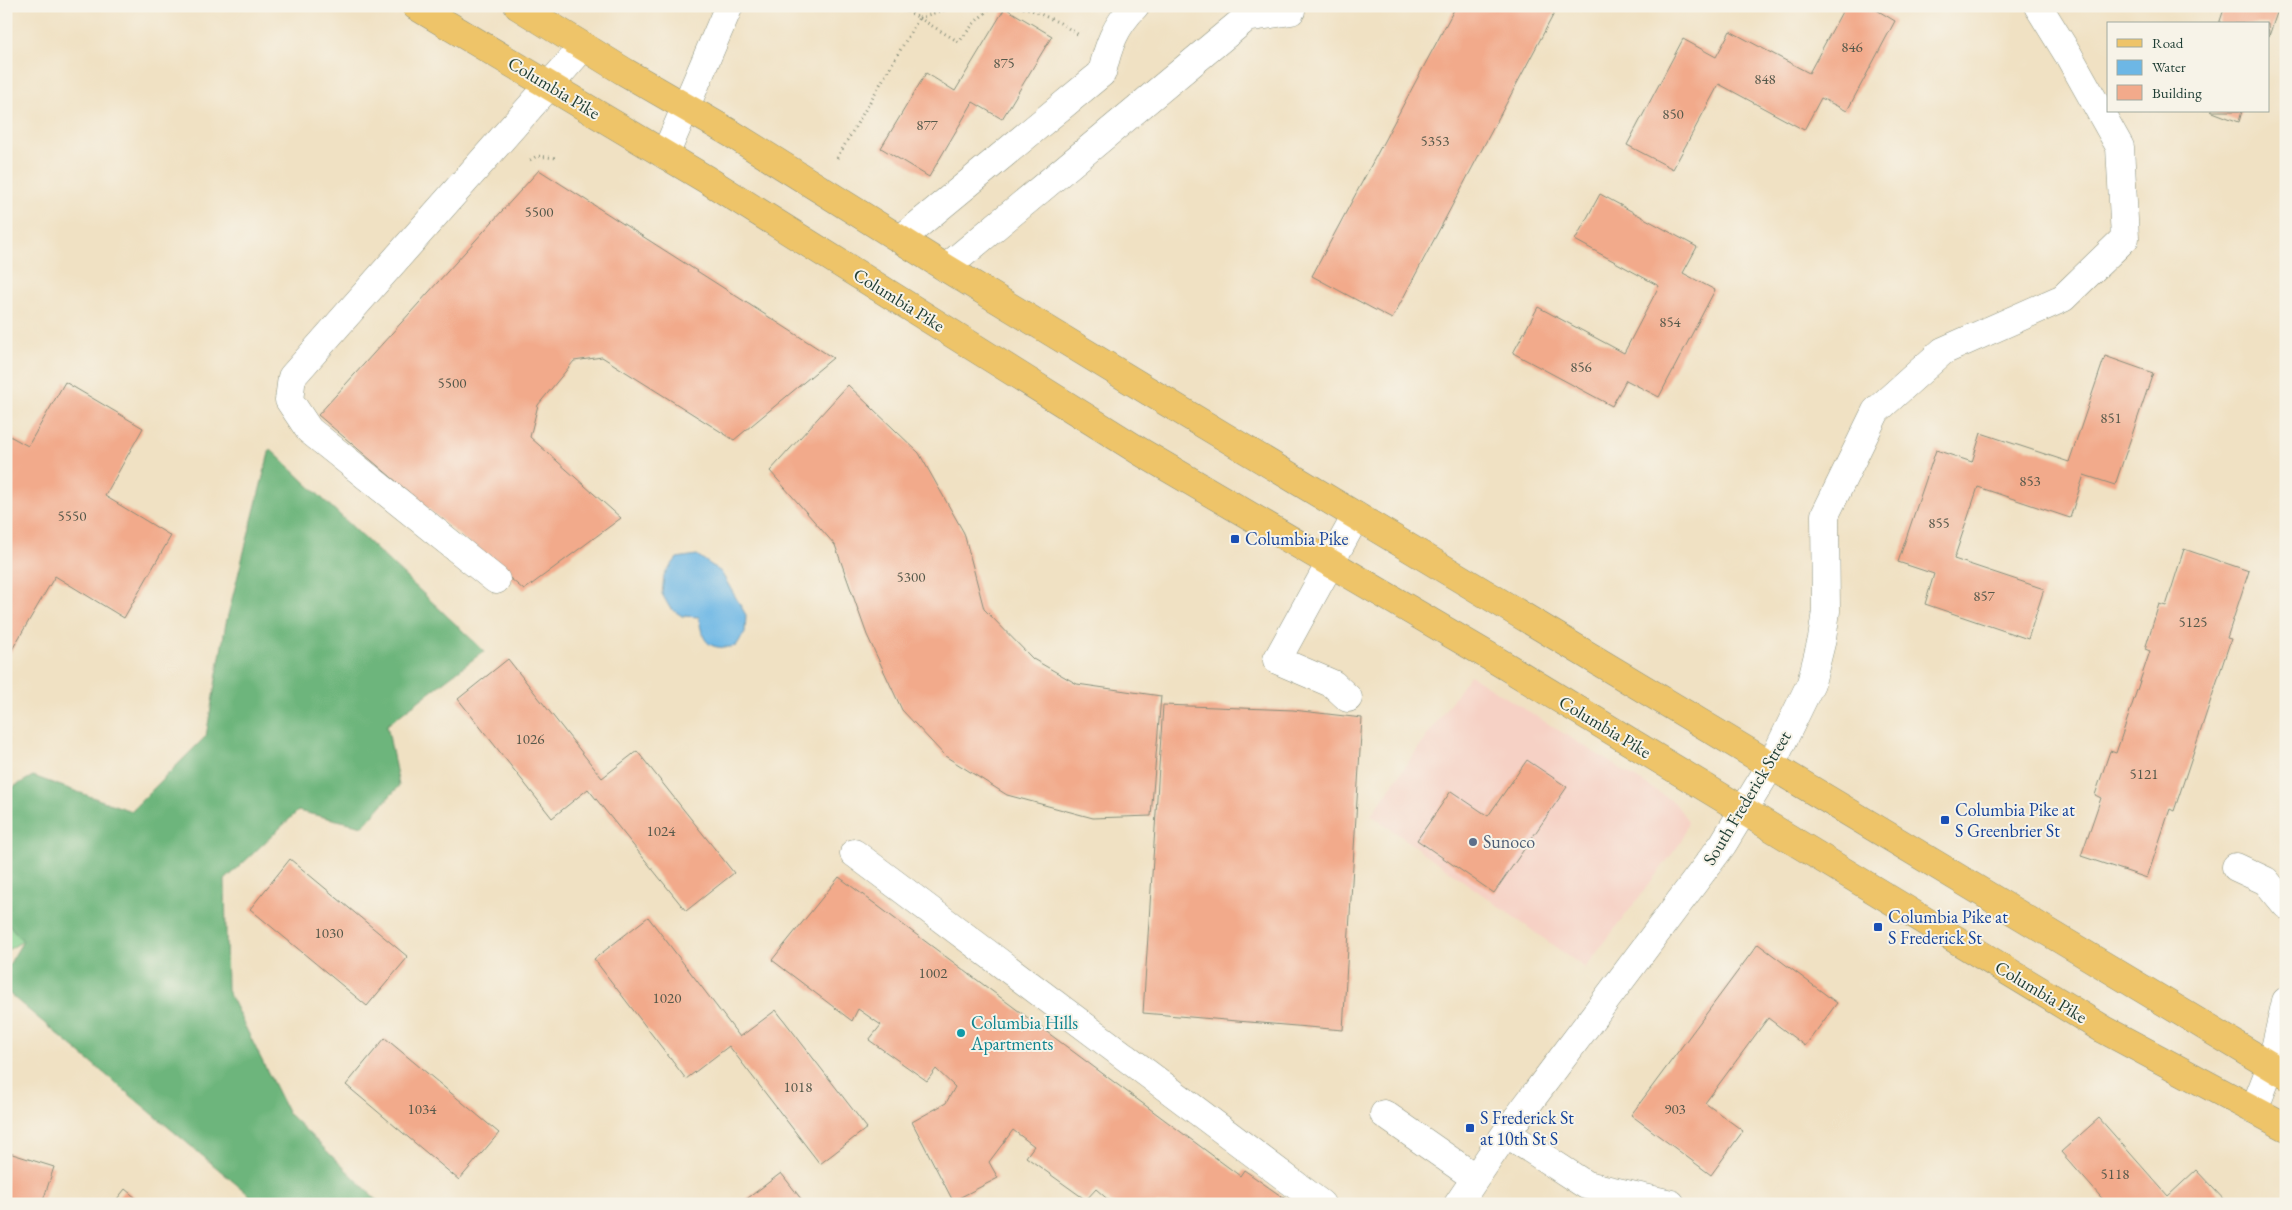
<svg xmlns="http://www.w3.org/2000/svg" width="2292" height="1210" font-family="'EB Garamond',serif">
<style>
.built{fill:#f6d1c5}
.green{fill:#87d391;stroke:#538862}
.forest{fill:#6db57b;stroke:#467958}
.water{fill:#6db7e5;stroke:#467a8c}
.building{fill:#f2aa8b}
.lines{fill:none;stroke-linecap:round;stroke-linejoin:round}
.minor-casing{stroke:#888f7c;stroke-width:29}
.major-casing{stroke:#888f7c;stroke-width:29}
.path{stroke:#888f7c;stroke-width:3;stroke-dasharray:1 4;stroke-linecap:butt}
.minor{stroke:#fff;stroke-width:28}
.major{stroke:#eec469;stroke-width:28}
.transit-dot{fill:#1a4fb4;stroke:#f7f3e8;stroke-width:2}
.service-dot{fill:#5c6f8a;stroke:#f7f3e8;stroke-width:2}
.culture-dot{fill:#0f9aa8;stroke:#f7f3e8;stroke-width:2}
.labels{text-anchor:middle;stroke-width:4;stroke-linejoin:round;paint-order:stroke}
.number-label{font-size:15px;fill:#54584a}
.street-label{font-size:18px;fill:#1f3d34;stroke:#f7f3e8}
.transit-label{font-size:18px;fill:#164399;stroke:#f7f3e8;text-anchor:start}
.service-label{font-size:18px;fill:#4e5e75;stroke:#f7f3e8;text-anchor:start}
.culture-label{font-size:18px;fill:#0d838f;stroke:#f7f3e8;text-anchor:start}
</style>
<rect width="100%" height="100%" fill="#f7f3e8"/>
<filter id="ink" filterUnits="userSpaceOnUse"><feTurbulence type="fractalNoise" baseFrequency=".02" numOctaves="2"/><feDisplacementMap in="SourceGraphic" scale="10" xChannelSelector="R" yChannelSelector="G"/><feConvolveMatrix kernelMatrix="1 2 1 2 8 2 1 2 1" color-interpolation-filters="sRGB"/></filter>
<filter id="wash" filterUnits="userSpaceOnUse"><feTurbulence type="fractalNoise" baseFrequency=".0096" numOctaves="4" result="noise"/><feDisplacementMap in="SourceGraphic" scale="20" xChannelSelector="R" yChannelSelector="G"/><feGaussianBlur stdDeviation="1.12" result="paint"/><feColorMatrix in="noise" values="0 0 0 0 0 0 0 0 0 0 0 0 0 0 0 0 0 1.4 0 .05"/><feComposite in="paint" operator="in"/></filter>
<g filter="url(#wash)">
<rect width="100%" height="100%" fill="#f0e1c3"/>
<path class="built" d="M 1470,675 L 1674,802 L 1688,821 L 1681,842 L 1585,968 L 1371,815 Z"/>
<path class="green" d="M 6,921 L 23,941 L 6,951 Z"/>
<path class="forest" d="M 270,449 L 484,651 L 387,725 L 399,786 L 363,826 L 298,811 L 225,880 L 227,990 L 288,1113 L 381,1204 L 260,1204 L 6,991 L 6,970 L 23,941 L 6,921 L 6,791 L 33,776 L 131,811 L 206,736 L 226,623 Z"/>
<path class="water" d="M 697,555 L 721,572 L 746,615 L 745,632 L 736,646 C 709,651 702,643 699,617 L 682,616 L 670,608 L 662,594 L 664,575 L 677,558 Z"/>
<g id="blocks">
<path class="building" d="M 1456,6 L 1558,6 L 1392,319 L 1312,276 Z
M 1836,6 L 1870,6 L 1895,21 L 1847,111 L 1821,98 L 1804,130 L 1719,84 L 1673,169 L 1627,145 L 1683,39 L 1716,57 L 1730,31 L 1809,73 L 1843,10 Z
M 2225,6 L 2267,6 L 2278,10 L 2269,36 L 2268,24 L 2219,24 Z
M 1005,8 L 1052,36 L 1002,119 L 973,102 L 929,177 L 881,148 L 926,73 L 955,91 Z
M 2210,111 L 2242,111 L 2239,122 Z
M 539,170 L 833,358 L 734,440 L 602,357 L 574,361 L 538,405 L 530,437 L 621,518 L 524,590 L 318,415 Z
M 1600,194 L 1697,247 L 1683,273 L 1715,290 L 1659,397 L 1626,380 L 1612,406 L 1513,353 L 1538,307 L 1624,353 L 1659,286 L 1575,240 Z
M 2105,356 L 2153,373 L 2115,485 L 2084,475 L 2070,518 L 1978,487 L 1954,559 L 2044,589 L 2028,639 L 1925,604 L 1934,574 L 1898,562 L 1936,450 L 1972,462 L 1981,433 L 2069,462 Z
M 65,382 L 143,428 L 105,496 L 171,536 L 124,618 L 55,576 L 6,660 L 6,434 L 28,446 Z
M 848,385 L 919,453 L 964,533 L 984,609 L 1033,659 L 1077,684 L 1161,696 L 1151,816 L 1093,818 L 1007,795 L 945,756 L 902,710 L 867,635 L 835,545 L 770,471 Z
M 2184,549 L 2249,571 L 2227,638 L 2231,639 L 2174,811 L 2170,809 L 2147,878 L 2081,856 L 2101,798 L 2095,795 L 2110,751 L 2116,753 L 2150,651 L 2145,649 L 2159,604 L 2166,606 Z
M 508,659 L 602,778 L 637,751 L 734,873 L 686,911 L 588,789 L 552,818 L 458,699 Z
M 1163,705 L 1293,710 L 1362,718 L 1343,1030 L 1143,1013 Z
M 1527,760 L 1567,787 L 1494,893 L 1417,840 L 1451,791 L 1488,816 Z
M 290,859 L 408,957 L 367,1006 L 250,909 Z
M 839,877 L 1240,1176 L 1244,1170 L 1291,1203 L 1113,1204 L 1096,1189 L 1086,1200 L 1026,1157 L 1034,1146 L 1013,1130 L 989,1162 L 998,1178 L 953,1201 L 912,1122 L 946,1103 L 955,1087 L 936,1069 L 927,1081 L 869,1040 L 881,1025 L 858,1009 L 852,1021 L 772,960 Z
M 648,917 L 740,1037 L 776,1010 L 867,1128 L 820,1164 L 729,1046 L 686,1079 L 594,959 Z
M 1758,944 L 1837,1003 L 1805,1046 L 1768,1018 L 1705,1103 L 1743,1131 L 1711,1175 L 1631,1115 Z
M 385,1038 L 499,1133 L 459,1180 L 346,1085 Z
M 2099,1118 L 2168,1196 L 2196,1170 L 2228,1204 L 2107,1204 L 2061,1152 Z
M 6,1152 L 54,1167 L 42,1204 L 6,1204 Z
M 781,1173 L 805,1204 L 740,1204 Z
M 125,1189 L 143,1204 L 113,1204 Z"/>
</g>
</g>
<g filter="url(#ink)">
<use href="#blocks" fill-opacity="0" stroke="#888f7c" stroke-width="1"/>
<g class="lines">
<g class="minor-casing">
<path id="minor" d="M 665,155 L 729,6
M 901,239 L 1102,73 C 1108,46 1115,26 1135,6
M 946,268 L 1246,18 L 1291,11
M 496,580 L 309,430 L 289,400 L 292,377 L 583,47
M 1348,698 L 1333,684 L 1277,660 L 1356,516
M 854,853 L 1321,1204
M 2236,867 L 2266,881 L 2286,905
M 2254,1110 L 2271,1066 L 2286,1001
M 1384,1114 L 1474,1177
M 1506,1133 L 1586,1185 L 1671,1204
M 1458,1204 L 1506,1133 L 1723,844 L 1771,765 L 1811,683 L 1822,639 L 1826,611 L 1825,515 L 1876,411 L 1943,351 L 2063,298 L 2125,238 L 2120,147 L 2069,56 L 2038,6"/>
</g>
<g class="major-casing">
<path id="major" d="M 416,6 L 709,181 L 1141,452 L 1499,662 L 2103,1029 L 2286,1127
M 518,6 L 625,72 L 732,134 L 946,268 L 1155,395 L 2286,1075"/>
</g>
<path class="path" d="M 1003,6 L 1027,8 L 1060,23 L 1079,35
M 919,18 L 959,42 L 975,22 L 993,6
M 919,18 L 956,6
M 837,158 L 919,18 L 899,6
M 530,160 L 537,156 L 556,158"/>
<use href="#minor" class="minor"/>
<use href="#major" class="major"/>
</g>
</g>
<g class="transit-dot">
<rect x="1230" y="534" width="10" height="10" rx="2.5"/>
<rect x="1940" y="815" width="10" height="10" rx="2.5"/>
<rect x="1873" y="922" width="10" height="10" rx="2.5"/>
<rect x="1465" y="1123" width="10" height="10" rx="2.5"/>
</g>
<circle class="service-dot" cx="1473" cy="842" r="5"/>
<circle class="culture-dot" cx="961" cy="1033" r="5"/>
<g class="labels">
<g class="number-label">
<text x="1852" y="52">846</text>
<text x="1004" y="68">875</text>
<text x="1765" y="84">848</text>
<text x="1673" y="119">850</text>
<text x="927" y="130">877</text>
<text x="1435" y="146">5353</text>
<text x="539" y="217">5500</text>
<text x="1670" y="327">854</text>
<text x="1581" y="372">856</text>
<text x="452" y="388">5500</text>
<text x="2111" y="423">851</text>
<text x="2030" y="486">853</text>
<text x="72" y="521">5550</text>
<text x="1939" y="528">855</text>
<text x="911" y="582">5300</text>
<text x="1984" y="601">857</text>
<text x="2193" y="627">5125</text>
<text x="530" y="744">1026</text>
<text x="2144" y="779">5121</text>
<text x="661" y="836">1024</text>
<text x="329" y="938">1030</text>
<text x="933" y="978">1002</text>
<text x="667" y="1003">1020</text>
<text x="798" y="1092">1018</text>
<text x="422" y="1114">1034</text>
<text x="1675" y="1114">903</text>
<text x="2115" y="1179">5118</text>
</g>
<g class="street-label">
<text transform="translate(554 88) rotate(31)" y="6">Columbia Pike</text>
<text transform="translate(899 300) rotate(32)" y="6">Columbia Pike</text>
<text transform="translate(1605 727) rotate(31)" y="6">Columbia Pike</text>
<text transform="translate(1747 798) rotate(-59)" y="6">South Frederick Street</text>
<text transform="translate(2041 992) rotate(31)" y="6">Columbia Pike</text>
</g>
<g class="transit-label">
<text x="1245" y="545">Columbia Pike</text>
<text x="1955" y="816">Columbia Pike at<tspan x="1955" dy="21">S Greenbrier St</tspan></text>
<text x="1888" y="923">Columbia Pike at<tspan x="1888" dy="21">S Frederick St</tspan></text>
<text x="1480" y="1124">S Frederick St<tspan x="1480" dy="21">at 10th St S</tspan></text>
</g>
<g class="service-label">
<text x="1483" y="848">Sunoco</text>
</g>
<g class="culture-label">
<text x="971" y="1029">Columbia Hills<tspan x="971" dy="21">Apartments</tspan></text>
</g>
</g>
<rect width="2292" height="1210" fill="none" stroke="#f7f3e8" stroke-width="25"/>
<rect x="2107" y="22" width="162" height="90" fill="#f7f3e8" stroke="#a1aaa0"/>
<rect x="2117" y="39" width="25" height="8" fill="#eec469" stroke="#a1aaa0"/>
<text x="2152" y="48" font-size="15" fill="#1f3d34">Road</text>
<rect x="2117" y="60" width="25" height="15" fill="#6db7e5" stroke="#a1aaa0"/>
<text x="2152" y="72" font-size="15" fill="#1f3d34">Water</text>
<rect x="2117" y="85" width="25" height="15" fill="#f2aa8b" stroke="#a1aaa0"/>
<text x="2152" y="98" font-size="15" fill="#1f3d34">Building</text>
</svg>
